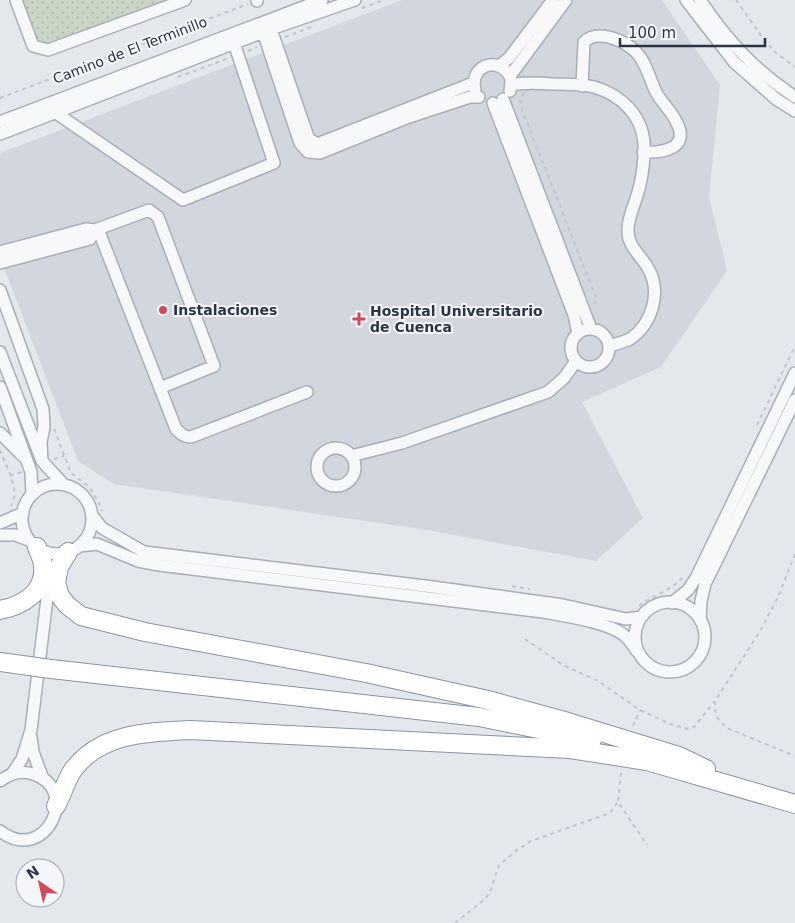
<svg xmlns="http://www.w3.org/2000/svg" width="795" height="923" font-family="'DejaVu Sans',sans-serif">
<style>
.built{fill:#d2d6de}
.grass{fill:url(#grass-dots)}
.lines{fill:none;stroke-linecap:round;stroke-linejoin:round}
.minor-casing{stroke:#a9aeb7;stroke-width:14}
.highway-casing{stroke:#8b94a3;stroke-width:20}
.path{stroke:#c2c5cb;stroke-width:2;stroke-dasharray:4 4;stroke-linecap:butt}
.minor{stroke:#f7f8fa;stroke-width:11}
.highway{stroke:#fff;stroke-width:18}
.highway-bridge-casing{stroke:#8b94a3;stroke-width:20;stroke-linecap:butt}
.highway-bridge{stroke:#fff;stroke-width:18}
.poi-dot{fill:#d1495b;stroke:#f4f6f9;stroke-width:2}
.labels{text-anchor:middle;stroke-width:4;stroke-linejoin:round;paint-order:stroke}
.street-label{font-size:14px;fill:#2b3445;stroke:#f4f6f9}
.poi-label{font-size:14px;font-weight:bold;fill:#2b3445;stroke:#f4f6f9;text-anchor:start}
</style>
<defs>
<pattern id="grass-dots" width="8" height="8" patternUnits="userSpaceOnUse" patternTransform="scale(1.25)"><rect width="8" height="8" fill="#c9d6c5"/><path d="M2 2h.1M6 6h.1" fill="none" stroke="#adb8ab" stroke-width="1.8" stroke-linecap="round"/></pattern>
</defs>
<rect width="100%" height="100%" fill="#e4e7ec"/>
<path class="built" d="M 402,0 L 662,0 L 720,85 L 709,197 L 727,271 L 661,367 L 582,402 L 643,518 L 596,561 L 427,530 L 114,484 L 78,461 L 0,257 L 0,153 Z"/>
<path class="grass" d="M 21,0 L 173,0 L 39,48 Z"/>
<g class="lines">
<g class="minor-casing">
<path id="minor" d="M 16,0 L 33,46 L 48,50 L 185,0
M 257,0 L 257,1
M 686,0 L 734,62 L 776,99 L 795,111
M 700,0 C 727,40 754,70 795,97
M 271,29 L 306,131 L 309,139 L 317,144 L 473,83
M 263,32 L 300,143 L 308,152 L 320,153 L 409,117 L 470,97 L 479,97
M 499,66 L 509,58 L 553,0
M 511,85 C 525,82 538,83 553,84 C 566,84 582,84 594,87 C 621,95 642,115 644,143 C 645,156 642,180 638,192 C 635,204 628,217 628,229 C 627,246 640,254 648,268 C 662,292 652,324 630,339 C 624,342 616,344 609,346
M 582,86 L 584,42 C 598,29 624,40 636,52 C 647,63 650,81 657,94 C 663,104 672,112 677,123 C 690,149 662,153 643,152
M 475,90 C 469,66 497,55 510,76
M 510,91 L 511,81 L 510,76 L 566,0
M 503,99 L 591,329
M 493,103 L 574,315 L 578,333
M 56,113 L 183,200 L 274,163 L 234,43
M 0,122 L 322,0
M 0,134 L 271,29 L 355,0
M 98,229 L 176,429 C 181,434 184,437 191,437 L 307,392
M 95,230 L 149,210 L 158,217 L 214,366 L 160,388
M 0,252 L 86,229 L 95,230 L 90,239 L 0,263
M 0,290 L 43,409 L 44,427 L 41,442 L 42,461
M571 348a19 19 0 1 1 38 0a19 19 0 1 1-38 0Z
M 0,352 L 42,461 L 63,484
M 0,387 L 31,472 L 32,494
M 0,433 L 23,456
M317 467a19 19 0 1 1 38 0a19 19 0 1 1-38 0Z
M 351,456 L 402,443 L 548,392 L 564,378 L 576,361
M22 519a35 35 0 1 1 70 0a35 35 0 1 1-70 0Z
M 93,517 L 102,528 L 144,552 L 433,587 L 563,605 L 626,619 L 641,617
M 0,523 L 23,513
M 0,535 L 15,535 L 29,540
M 79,546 L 97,544 L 138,561 L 159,565 L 543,612 C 565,616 607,622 624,635 C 629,639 633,646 637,651
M635 637a35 35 0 1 1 70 0a35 35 0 1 1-70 0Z
M 672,603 L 688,590 L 696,578 L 795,373
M 700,620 L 701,601 L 705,584 L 795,400
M 31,737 L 33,752 L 43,779
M 12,774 L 22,759 L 31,730 L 50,574
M 0,781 C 9,774 21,770 33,774 C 82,789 45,866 0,831"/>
</g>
<g class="highway-casing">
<path id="highway" d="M 68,552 L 59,567 L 56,583 L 60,596 L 67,605 L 81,616 L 145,632 L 366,673 L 488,700 L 568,722 L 679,756 L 706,769
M 0,610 C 22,606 46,592 43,566 C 43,560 39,553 37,547
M 0,662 L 29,666
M 51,669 L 479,717 L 592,740
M 56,806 C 62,795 66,780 73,770 C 100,733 148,732 190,730 L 570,749 L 647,761 L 795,804"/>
</g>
<path class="path" d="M 736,0 L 765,41 L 775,52 L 795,67
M 362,8 L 384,0
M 285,37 L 314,26
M 248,51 L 257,47
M 178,77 L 229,58
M 524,93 L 520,99 L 521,107 L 597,300 L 592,306
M 0,98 L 248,4
M 757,425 L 795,346
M 54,429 L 71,473 L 89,487 L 98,501 L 102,511
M 0,450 C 6,467 21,489 11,506
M 54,459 L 64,456
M 10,476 L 22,472
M 795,554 L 778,597 L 759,633 L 715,701 C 714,714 717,720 727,728 L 795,756
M 512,586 L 530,589
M 639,606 C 653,595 671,591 683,577
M 525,639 L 563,665 L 598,681 L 640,710 L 670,724 L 687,729 L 694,727 L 715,701
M 633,726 L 640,710
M 621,773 L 618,802 L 647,845
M 455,923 L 485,899 L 490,892 L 499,865 L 517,850 L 531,841 L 610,813 L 618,802"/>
<use href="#minor" class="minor"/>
<use href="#highway" class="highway"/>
<g class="highway-bridge-casing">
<path id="highway-bridge" d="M 29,666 L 51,669"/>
</g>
<use href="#highway-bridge" class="highway-bridge"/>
</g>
<g class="poi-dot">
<circle cx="163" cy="310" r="5"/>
<path d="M356.5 311.5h5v5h5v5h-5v5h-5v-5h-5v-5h5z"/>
</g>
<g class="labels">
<g class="street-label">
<text transform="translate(130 50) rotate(-21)" y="5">Camino de El Terminillo</text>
</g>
<g class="poi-label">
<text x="173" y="315">Instalaciones</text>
<text x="370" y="316">Hospital Universitario<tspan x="370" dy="16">de Cuenca</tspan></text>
</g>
</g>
<g transform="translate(40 883) rotate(326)"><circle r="24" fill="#f4f6f9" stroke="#a4a8b1"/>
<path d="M0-4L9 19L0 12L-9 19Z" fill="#d1495b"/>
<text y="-8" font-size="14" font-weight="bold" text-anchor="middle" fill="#2b3445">N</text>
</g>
<path d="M620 38v8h145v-8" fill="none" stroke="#2b3445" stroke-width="2.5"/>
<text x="628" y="38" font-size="15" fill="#2b3445" stroke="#f4f6f9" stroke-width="4" paint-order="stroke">100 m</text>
</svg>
